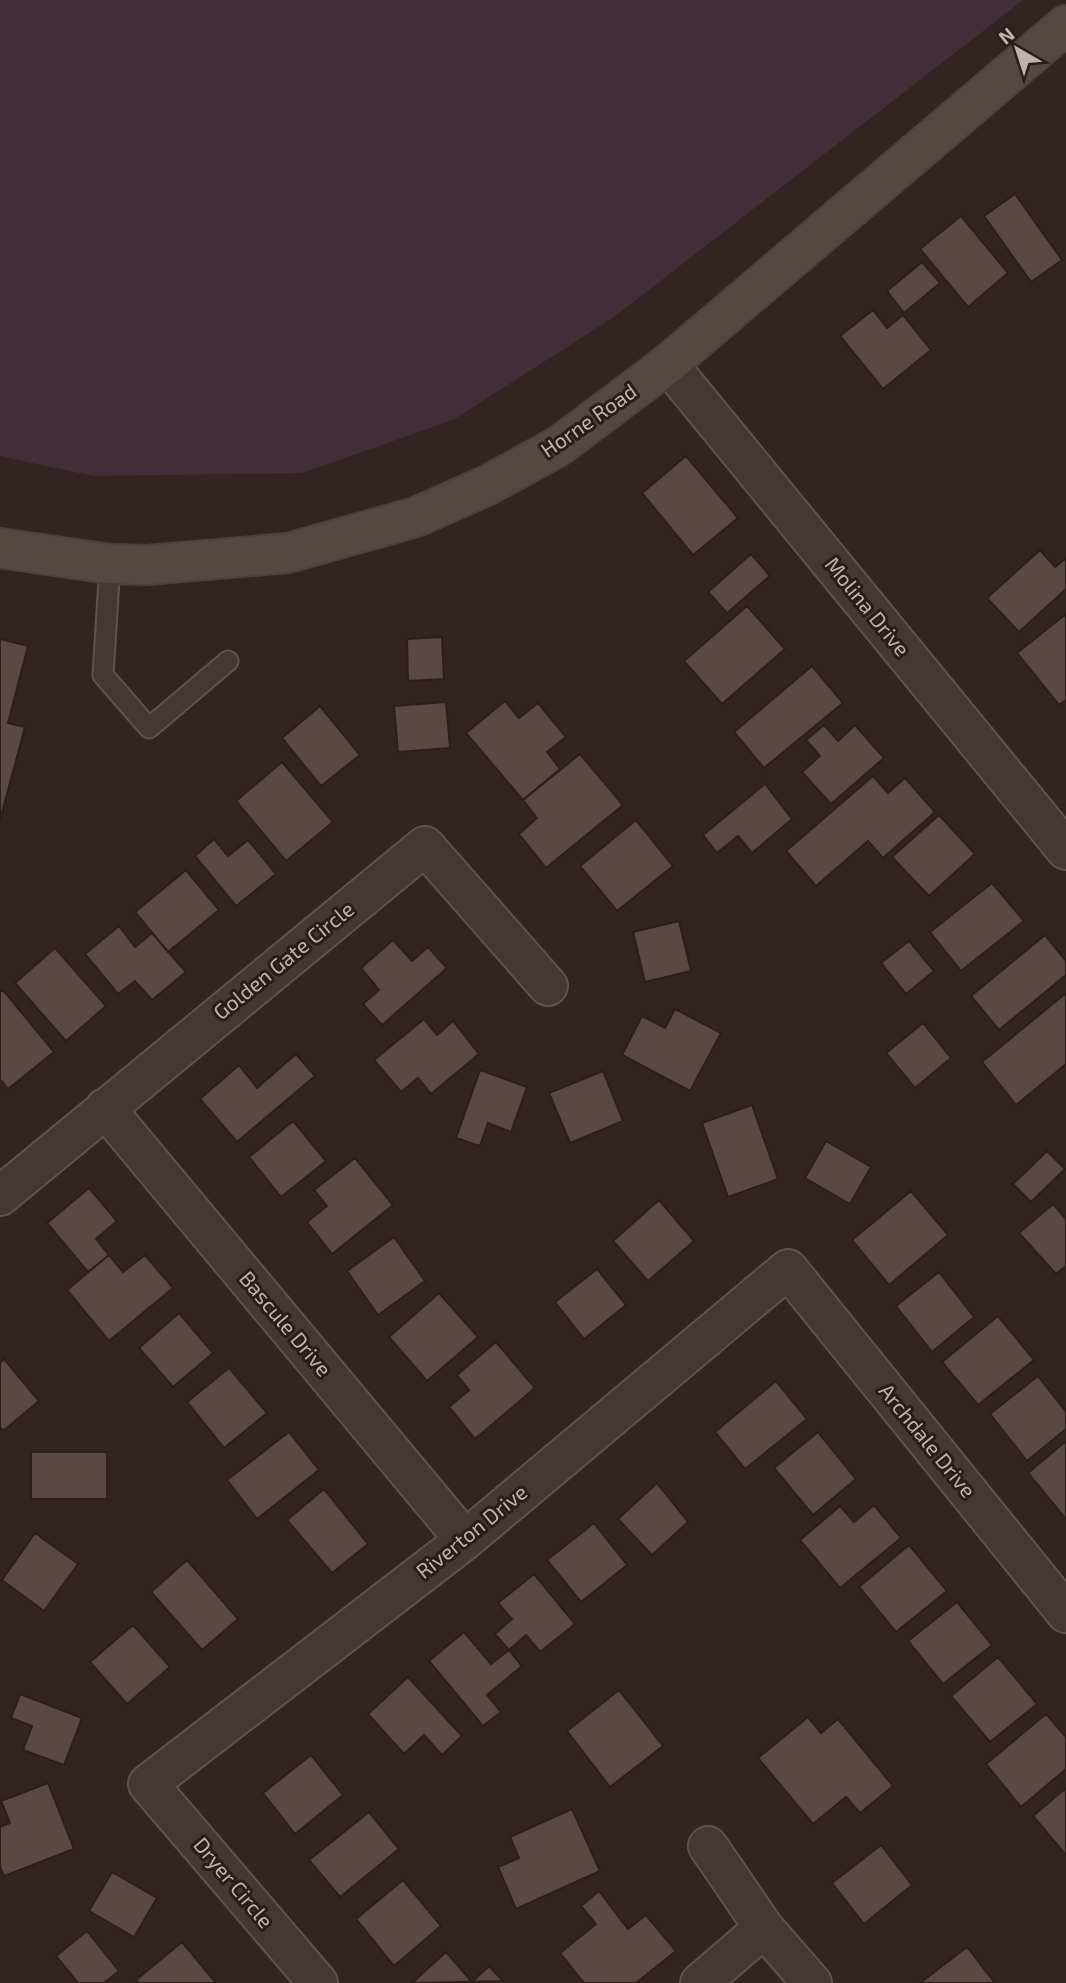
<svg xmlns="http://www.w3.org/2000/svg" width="1066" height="1983" font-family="'Exo 2',sans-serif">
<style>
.green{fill:#422e38}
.building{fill:#5b4845;stroke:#2b1e1c;stroke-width:2}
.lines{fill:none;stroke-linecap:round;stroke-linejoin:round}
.lane-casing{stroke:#5f524f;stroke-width:23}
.street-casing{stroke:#5f524f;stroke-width:42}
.secondary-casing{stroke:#4e403e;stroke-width:42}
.lane{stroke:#443734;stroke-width:19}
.street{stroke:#443734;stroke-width:38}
.secondary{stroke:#574743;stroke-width:38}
.labels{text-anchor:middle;stroke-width:6;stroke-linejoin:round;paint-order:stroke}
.street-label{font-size:21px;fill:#c1b2af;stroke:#291c1a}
</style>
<rect width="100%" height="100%" fill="#332421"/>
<path class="green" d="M 0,0 L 1023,0 L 614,317 L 453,420 L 302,473 L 93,476 L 0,456 Z"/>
<path class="building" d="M 1015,194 L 1062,260 L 1031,282 L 984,216 Z
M 961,216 L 1008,273 L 968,307 L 920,249 Z
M 922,262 L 940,283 L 904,313 L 887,291 Z
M 873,310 L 887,328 L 903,315 L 931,350 L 883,389 L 840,336 Z
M 686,456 L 738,518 L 693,555 L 642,493 Z
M 1040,550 L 1055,567 L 1066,558 L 1066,589 L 1019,632 L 987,598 Z
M 751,554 L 770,576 L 727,613 L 708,592 Z
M 747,606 L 785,649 L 722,704 L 684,661 Z
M 1066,614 L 1066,700 L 1059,705 L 1017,653 Z
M 442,637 L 444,679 L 408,681 L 407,639 Z
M 0,639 L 28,646 L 8,723 L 25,727 L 0,820 Z
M 812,666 L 843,703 L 764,768 L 734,732 Z
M 505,701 L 519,718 L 538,703 L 566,737 L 547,752 L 560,769 L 523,800 L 466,733 Z
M 446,702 L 450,748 L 398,752 L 394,706 Z
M 320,706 L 360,755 L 321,786 L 282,738 Z
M 824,725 L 838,741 L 855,725 L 884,758 L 831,804 L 802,772 L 820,756 L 806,740 Z
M 580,754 L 623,805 L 546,868 L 519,834 L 537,818 L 523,800 Z
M 282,762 L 333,822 L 286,861 L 236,801 Z
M 873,776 L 888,793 L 905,778 L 935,812 L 883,858 L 868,841 L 816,886 L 786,851 Z
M 765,784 L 792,819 L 752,853 L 738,836 L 717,853 L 703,835 Z
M 939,815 L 975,854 L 929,896 L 892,857 Z
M 636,820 L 673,866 L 617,911 L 580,866 Z
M 214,839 L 228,856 L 248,840 L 276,874 L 236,906 L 195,856 Z
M 186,870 L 219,910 L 168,952 L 135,912 Z
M 992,883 L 1024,921 L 961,971 L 930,932 Z
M 679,921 L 691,971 L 645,982 L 633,932 Z
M 119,926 L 135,947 L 152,933 L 186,972 L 152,1000 L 135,981 L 118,994 L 85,954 Z
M 1045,935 L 1066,961 L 1066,975 L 999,1030 L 971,996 Z
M 393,940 L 412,961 L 428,947 L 447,968 L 382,1025 L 363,1004 L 379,990 L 361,968 Z
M 909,941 L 934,971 L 906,994 L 881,963 Z
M 55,948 L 106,1006 L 66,1041 L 15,983 Z
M 3,990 L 54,1052 L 8,1089 L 0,1079 L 0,992 Z
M 1066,993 L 1066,1064 L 1016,1105 L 982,1062 Z
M 675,1009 L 721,1033 L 690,1091 L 622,1055 L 642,1016 L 665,1028 Z
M 424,1019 L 437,1035 L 453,1021 L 479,1054 L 431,1094 L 418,1078 L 401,1092 L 374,1060 Z
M 923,1023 L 951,1058 L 915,1088 L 886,1053 Z
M 296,1054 L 315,1076 L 237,1142 L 200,1099 L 239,1065 L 257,1088 Z
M 480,1070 L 527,1087 L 511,1132 L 488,1123 L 480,1146 L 456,1138 Z
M 603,1071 L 623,1121 L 570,1143 L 549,1093 Z
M 752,1105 L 778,1179 L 728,1197 L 702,1123 Z
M 293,1121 L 326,1161 L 281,1197 L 249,1157 Z
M 826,1141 L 871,1167 L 850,1204 L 805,1178 Z
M 1047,1151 L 1065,1169 L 1031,1202 L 1013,1184 Z
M 355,1158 L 393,1205 L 332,1254 L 307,1222 L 327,1206 L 314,1190 Z
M 89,1188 L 117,1221 L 96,1239 L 109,1255 L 88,1272 L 47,1223 Z
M 911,1191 L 948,1235 L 889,1285 L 852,1240 Z
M 659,1200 L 694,1241 L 648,1281 L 613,1241 Z
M 1053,1204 L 1066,1219 L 1066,1266 L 1056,1274 L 1019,1233 Z
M 394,1237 L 425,1281 L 378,1315 L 347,1271 Z
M 109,1255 L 123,1272 L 145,1255 L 173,1288 L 109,1341 L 67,1290 Z
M 597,1269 L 626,1305 L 584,1339 L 555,1302 Z
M 939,1272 L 974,1317 L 932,1352 L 896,1306 Z
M 439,1293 L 478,1337 L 427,1381 L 389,1337 Z
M 179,1313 L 213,1353 L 173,1387 L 139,1348 Z
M 998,1316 L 1034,1360 L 978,1405 L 942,1362 Z
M 496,1342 L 535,1388 L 475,1439 L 449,1407 L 469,1390 L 457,1375 Z
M 4,1359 L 39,1401 L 3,1431 L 0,1427 L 0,1363 Z
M 229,1368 L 267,1413 L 224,1448 L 187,1402 Z
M 1038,1376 L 1066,1412 L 1066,1429 L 1027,1461 L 990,1414 Z
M 776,1381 L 807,1419 L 745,1469 L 715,1432 Z
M 289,1432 L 319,1470 L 257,1519 L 227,1480 Z
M 818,1432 L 856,1479 L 813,1515 L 774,1468 Z
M 1066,1441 L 1066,1519 L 1028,1473 Z
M 31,1452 L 107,1452 L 107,1499 L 31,1499 Z
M 657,1483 L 688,1522 L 652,1555 L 618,1519 Z
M 324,1489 L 368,1544 L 332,1573 L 287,1520 Z
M 874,1505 L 901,1538 L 840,1588 L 800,1540 L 840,1506 L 854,1522 Z
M 594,1523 L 627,1565 L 581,1602 L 547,1560 Z
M 35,1533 L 78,1564 L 44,1611 L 2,1580 Z
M 909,1545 L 947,1591 L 896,1632 L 859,1587 Z
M 187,1560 L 238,1619 L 202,1650 L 151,1592 Z
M 534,1574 L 575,1624 L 540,1652 L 526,1635 L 509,1650 L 495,1634 L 512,1619 L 498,1603 Z
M 957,1602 L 992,1645 L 943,1684 L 908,1641 Z
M 133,1625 L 170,1667 L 127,1704 L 90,1662 Z
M 464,1632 L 491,1664 L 509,1650 L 522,1666 L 487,1695 L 501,1712 L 483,1726 L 429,1661 Z
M 998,1657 L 1037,1704 L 990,1742 L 951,1696 Z
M 408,1677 L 462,1736 L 442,1755 L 424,1735 L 404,1754 L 368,1714 Z
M 619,1690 L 663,1746 L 610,1787 L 567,1731 Z
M 20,1694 L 82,1718 L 64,1765 L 23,1750 L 32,1726 L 11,1718 Z
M 1046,1714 L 1066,1737 L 1066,1769 L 1021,1807 L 986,1764 Z
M 808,1717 L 821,1733 L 838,1719 L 893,1786 L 860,1813 L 846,1797 L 813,1824 L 758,1758 Z
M 311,1755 L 343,1795 L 295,1834 L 263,1793 Z
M 48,1783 L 74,1849 L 4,1876 L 0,1867 L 0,1827 L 10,1823 L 1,1801 Z
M 1066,1788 L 1066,1855 L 1033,1816 Z
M 572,1809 L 600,1871 L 516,1909 L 498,1867 L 519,1858 L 510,1837 Z
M 369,1812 L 399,1849 L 340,1897 L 309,1860 Z
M 881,1845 L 912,1885 L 864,1924 L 832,1883 Z
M 112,1872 L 157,1898 L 134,1937 L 89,1911 Z
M 403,1880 L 441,1926 L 394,1966 L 356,1919 Z
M 599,1891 L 628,1929 L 646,1915 L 676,1951 L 636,1983 L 584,1983 L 560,1953 L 596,1924 L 581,1906 Z
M 87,1931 L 119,1971 L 104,1983 L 78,1983 L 56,1956 Z
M 182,1942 L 216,1983 L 139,1983 L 136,1980 Z
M 967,1947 L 995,1983 L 920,1983 Z
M 446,1952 L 472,1982 L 489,1966 L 503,1981 L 412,1983 Z"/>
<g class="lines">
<g class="lane-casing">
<path id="lane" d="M 110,564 L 103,675 L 149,728 L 228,661"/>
</g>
<g class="street-casing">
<path id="street" d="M 668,364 L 1066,850
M 105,1108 L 465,1540
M 0,1196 L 425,846 L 548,986
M 708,1846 L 764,1928 L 812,1983
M 318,1983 L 148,1784 L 465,1540 L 788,1269 L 1066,1613
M 700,1983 L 764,1928"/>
</g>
<g class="secondary-casing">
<path id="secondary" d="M 0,548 L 110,564 L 147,565 L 288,553 L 416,517 L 486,486 L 559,446 L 668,364 L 1066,25"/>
</g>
<use href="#lane" class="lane"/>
<use href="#street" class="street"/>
<use href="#secondary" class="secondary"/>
</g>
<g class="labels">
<g class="street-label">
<text transform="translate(589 421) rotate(-35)" y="7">Horne Road</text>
<text transform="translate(867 607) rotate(51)" y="7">Molina Drive</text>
<text transform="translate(284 961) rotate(-39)" y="7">Golden Gate Circle</text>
<text transform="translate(285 1324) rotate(50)" y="7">Bascule Drive</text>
<text transform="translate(927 1441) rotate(51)" y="7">Archdale Drive</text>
<text transform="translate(472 1532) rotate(-39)" y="7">Riverton Drive</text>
<text transform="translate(233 1883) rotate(50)" y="7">Dryer Circle</text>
</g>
</g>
<g transform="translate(1017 49) rotate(321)" stroke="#291c1a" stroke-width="5" paint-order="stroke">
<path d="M0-5L12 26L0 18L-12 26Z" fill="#c1b2af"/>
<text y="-10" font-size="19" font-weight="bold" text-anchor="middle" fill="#c1b2af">N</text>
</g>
</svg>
